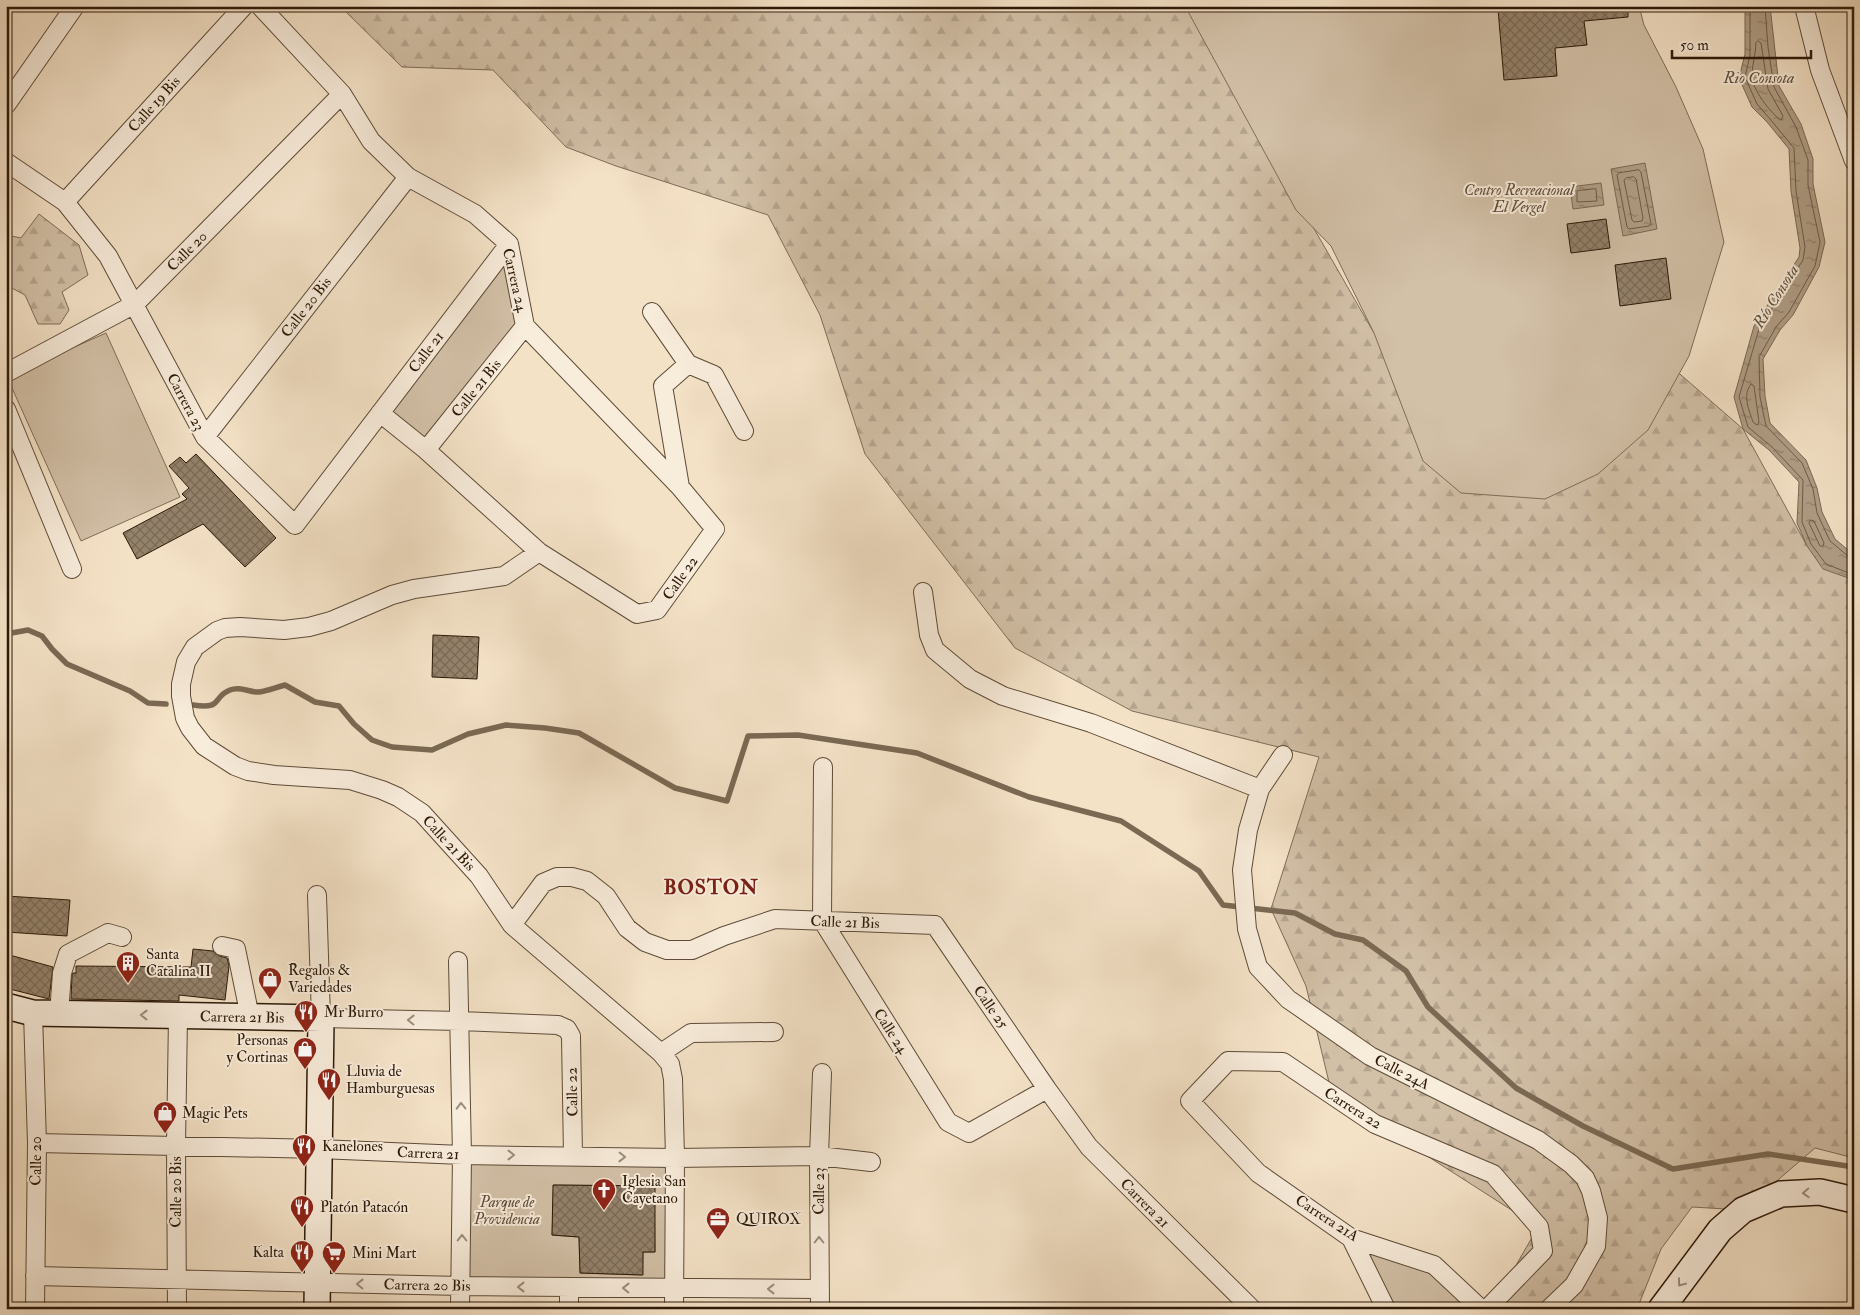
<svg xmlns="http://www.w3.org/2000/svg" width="1860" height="1315" font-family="'IM FELL Double Pica',serif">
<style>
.forest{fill:url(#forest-firs);stroke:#7f6c58}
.park{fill:#d2c0a7;stroke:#7f6c58;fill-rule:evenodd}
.water{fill:url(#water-ripples);stroke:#7b6954}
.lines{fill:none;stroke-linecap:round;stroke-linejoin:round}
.shore{stroke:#6e5c47;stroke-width:1}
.stream{stroke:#7b6954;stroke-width:5.5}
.building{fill:url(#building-cross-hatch);stroke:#2c1908}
.minor-casing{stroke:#5e4b38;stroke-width:20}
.secondary-casing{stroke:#2c1908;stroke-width:28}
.minor{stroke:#f8ecdb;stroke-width:18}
.secondary{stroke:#f8ecdb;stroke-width:25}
.oneway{stroke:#9c8d7c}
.labels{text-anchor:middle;stroke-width:4;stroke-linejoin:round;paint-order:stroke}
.street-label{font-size:15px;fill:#2c1908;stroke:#f8ecdb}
.park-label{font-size:15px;font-style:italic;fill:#5e4b38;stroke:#f8ecdb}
.poi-label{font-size:15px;fill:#2c1908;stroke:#f8ecdb;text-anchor:start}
.water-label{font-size:16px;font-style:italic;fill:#614e3a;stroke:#f8ecdb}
.district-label{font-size:20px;font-weight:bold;letter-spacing:1px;fill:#7a1f14;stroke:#f8ecdb}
</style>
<defs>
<pattern id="forest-firs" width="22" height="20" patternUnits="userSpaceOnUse" patternTransform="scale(1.25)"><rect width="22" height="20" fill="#d2c0a7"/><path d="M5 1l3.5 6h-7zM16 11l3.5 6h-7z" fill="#b4a48e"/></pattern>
<pattern id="water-ripples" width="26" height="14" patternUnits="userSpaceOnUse" patternTransform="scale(1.25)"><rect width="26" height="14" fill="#b09e86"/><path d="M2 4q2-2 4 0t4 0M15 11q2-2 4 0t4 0" fill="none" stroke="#8f806c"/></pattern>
<pattern id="building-cross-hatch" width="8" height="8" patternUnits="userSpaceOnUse" patternTransform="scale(1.25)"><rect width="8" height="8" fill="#94826b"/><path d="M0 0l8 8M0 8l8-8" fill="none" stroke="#796a56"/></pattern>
</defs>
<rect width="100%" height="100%" fill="#f4e2c7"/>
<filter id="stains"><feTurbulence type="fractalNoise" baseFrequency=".004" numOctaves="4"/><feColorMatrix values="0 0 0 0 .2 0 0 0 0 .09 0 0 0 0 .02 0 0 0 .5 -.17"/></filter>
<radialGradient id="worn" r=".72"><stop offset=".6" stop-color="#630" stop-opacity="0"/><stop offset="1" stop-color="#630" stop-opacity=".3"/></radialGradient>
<path class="forest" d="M 340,6 L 1186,6 L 1374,333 L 1626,327 L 1743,429 L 1807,546 L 1854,574 L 1854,1158 L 1815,1148 L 1743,1210 L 1692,1207 L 1661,1249 L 1637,1309 L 1491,1309 L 1538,1227 L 1332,1095 L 1306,986 L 1271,909 L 1319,757 L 1132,711 L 1015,648 L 865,454 L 820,315 L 768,215 L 616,166 L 566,147 L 493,70 L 402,67 Z
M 39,214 L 79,245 L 88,275 L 62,292 L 69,310 L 60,324 L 38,324 L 25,295 L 6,285 L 6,235 L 21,238 Z"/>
<path class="park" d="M 1185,6 L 1639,6 L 1644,25 L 1676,87 L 1703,149 L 1724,242 L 1689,356 L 1648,430 L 1598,474 L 1545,499 L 1461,493 L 1423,461 L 1374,333 L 1331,246 L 1296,210 Z
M 509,244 L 525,326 L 426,450 L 380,413 Z
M 106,333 L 180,497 L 81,541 L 7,377 Z
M 462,1155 L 675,1158 L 674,1289 L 461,1286 ZM 554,1185 L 654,1186 L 655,1252 L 643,1252 L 642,1275 L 580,1273 L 579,1237 L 552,1235 Z
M 1351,1238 L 1434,1265 L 1481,1309 L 1386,1309 Z"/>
<path class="water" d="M 1745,6 L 1770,6 L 1779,86 L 1801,124 L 1813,159 L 1813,184 L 1825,242 L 1819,267 L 1793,315 L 1780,330 L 1763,359 L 1765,396 L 1770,423 L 1806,460 L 1817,488 L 1822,512 L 1835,539 L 1854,555 L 1854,580 L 1823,569 L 1807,546 L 1797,523 L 1799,482 L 1769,450 L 1743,429 L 1734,397 L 1754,326 L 1799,257 L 1800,248 L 1791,191 L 1789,149 L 1767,122 L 1752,107 L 1739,78 L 1745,54 Z
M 1645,163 L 1657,229 L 1623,236 L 1611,169 Z
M 1601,183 L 1604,205 L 1573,209 L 1570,187 Z"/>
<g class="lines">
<path class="shore" d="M 1750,6 L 1750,55 L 1745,77 L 1757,104 L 1770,119 L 1794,148 L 1796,191 L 1805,247 L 1803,260 L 1759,329 L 1739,397 L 1748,427 L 1772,447 L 1803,480 L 1802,522 L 1811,544 L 1826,564 L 1854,575
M 1765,6 L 1768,47 L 1774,87 L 1796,127 L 1808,160 L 1808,185 L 1820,242 L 1815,266 L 1789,312 L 1776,327 L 1759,357 L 1760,397 L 1766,426 L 1802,463 L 1813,489 L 1817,513 L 1830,541 L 1849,557 L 1854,558
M 1758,41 L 1761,43 L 1768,89 L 1783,116 L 1781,120 C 1771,114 1751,88 1752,75 C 1752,64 1756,54 1756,43 Z
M 1639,170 L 1641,172 L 1651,224 L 1649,226 L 1629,229 L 1627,227 L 1617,175 L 1619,173 Z
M 1634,177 L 1636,179 L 1643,218 L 1642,221 L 1634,222 L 1632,220 L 1624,180 L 1626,178 Z
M 1596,189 L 1597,201 L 1577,202 L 1577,191 Z
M 1751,384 L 1754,386 L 1759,422 L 1757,425 L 1753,422 C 1749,410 1742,395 1751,384 Z
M 1811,520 L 1814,521 L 1824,543 L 1823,546 L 1820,546 L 1809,523 Z"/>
<path class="stream" d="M 6,634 L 28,630 L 42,636 L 52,649 L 67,664 L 130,691 L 148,703 L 166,704
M 193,705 C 223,710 212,697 230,690 C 240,686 248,692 258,692 C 266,692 277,687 285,685 L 315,702 L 339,706 L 354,724 L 372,740 L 392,747 L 432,750 L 468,734 L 506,725 L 545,728 L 579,733 L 675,788 L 727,801 L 748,736 L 798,735 L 917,753 L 1029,797 L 1121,821 L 1199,871 L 1223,905 L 1295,913 L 1335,934 L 1363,940 L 1406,971 L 1428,1007 L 1516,1088 L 1583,1126 L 1673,1169 L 1768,1154 L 1854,1167"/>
</g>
<path class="building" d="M 1528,6 L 1628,6 L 1628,17 L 1584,21 L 1587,45 L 1555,48 L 1557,76 L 1504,80 L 1498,9 Z
M 1606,219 L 1610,248 L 1571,253 L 1567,224 Z
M 1666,258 L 1671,299 L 1620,306 L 1615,265 Z
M 196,454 L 276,538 L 245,567 L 203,524 L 137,559 L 123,533 L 187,499 L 182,494 L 189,488 L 169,466 L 180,457 L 186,463 Z
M 433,635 L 479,637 L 477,679 L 432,677 Z
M 6,896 L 70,900 L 67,936 L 6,932 Z
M 193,949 L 213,951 L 219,956 L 227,958 L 229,966 L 225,1000 L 179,995 L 179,1001 L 71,999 L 72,975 L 73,973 L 76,973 L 76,966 L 191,967 Z
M 6,954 L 53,967 L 49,999 L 6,988 Z
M 553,1185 L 655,1186 L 655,1252 L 643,1252 L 643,1275 L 580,1273 L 579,1237 L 552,1235 Z"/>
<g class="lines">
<g class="minor-casing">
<path id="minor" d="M 260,6 L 342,94 L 371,141 L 408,177 L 475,214 L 509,244 L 525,326 L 680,487 L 715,529 L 657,610 L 637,614 L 539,552 L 426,450 L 380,413
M 1804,6 L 1820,70 L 1854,161
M 6,105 L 75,6
M 6,162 L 65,202 L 108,256 L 205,437 L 295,525 L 509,244
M 65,202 L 244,6
M 652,312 L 688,364
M 6,373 L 135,304 L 342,94
M 6,409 L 72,569
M 205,437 L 408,177
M 426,450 L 525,326
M 680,487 L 663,386 L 688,364 L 714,375 L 744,431
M 539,552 L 504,576 L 414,589 L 392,595 L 331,621 L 309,627 L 284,630 L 240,627 L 225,628 L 217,631 L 195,647 L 186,662 L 181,684 L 181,696 L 185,718 L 190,728 L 204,746 L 235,766 L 248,771 L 274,775 L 350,780 L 382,790 L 398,797 L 422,813 L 479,876 L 512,925 L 543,883 L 557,877 L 572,877 L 587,881 L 606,896 L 627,928 L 645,942 L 667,950 L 692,950 L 724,936 L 775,919 L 935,925 L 1047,1089 L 1089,1147 L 1252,1309
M 923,592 L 929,635 L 935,650 L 970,679 L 1003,696 L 1091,723 L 1260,789
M 1283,755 L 1260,789 L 1248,830 L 1242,870 L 1247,929 L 1258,967 L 1288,999 L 1370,1056 L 1538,1140 L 1571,1164 L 1585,1178 L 1591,1191 L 1598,1218 L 1596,1246 L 1574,1285 L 1549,1309
M 317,895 L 321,1018 L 460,1021 L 558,1025 L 567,1029 L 571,1036 L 573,1156
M 822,920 L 948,1122 L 969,1133 L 1047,1089
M 822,920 L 823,767
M 512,925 L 661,1053 L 670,1064 L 673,1079 L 675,1158 L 674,1309
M 222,946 L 236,949 L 250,1017
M 458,961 L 462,1155 L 460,1309
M 33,1013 L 37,1143 L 35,1309
M 59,1014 L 62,973 L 68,954 L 108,933 L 122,937
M 661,1053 L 691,1033 L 774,1032
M 37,1143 L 319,1149 L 462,1155 L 675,1158 L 819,1156 L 871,1162
M 1351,1238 L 1386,1309
M 35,1276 L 461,1286 L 820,1289
M 177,1309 L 176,1146 L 178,1016
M 569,1309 L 569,1287
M 820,1309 L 819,1156 L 822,1073
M 1481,1309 L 1434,1265 L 1351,1238 L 1258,1173 L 1190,1101 L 1228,1061 L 1283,1062 L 1375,1124 L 1493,1174 L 1539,1227 L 1543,1251 L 1487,1309"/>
</g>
<g class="secondary-casing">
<path id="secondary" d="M 6,1006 L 33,1013 L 321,1018 L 317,1309
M 1661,1309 L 1720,1230 L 1743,1210 L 1781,1194 L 1820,1192 L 1854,1200"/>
</g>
<use href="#minor" class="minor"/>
<use href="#secondary" class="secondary"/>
</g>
<defs><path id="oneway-chevron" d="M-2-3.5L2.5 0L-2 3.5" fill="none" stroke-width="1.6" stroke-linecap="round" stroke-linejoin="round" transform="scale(1.25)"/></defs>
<g class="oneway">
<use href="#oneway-chevron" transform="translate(144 1015) rotate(-179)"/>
<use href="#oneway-chevron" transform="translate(411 1020) rotate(-179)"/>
<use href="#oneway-chevron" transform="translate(461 1106) rotate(-91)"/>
<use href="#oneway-chevron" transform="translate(511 1155)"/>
<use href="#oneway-chevron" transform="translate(622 1157) rotate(1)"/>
<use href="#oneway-chevron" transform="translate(1806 1193) rotate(177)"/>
<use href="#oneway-chevron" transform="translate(462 1238) rotate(-90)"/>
<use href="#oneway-chevron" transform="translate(819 1240) rotate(-90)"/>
<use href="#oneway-chevron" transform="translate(1681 1283) rotate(127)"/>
<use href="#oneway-chevron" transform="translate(360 1284) rotate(-179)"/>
<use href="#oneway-chevron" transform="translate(521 1287) rotate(-180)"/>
<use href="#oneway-chevron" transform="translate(626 1288) rotate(-179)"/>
<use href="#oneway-chevron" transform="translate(771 1289) rotate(-180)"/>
</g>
<defs>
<g id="building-pin" transform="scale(1.25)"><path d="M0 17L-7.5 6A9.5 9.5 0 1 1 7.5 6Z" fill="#8f2418" stroke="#f8ecdb"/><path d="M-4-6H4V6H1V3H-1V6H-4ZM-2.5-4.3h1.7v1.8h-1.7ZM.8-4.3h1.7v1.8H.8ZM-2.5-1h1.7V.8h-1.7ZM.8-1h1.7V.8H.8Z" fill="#fff"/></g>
<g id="shop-pin" transform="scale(1.25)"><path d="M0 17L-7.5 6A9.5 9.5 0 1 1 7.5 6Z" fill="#8f2418" stroke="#f8ecdb"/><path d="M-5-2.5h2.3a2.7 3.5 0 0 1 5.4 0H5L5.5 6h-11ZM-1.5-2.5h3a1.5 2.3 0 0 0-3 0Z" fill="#fff"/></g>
<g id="restaurant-pin" transform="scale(1.25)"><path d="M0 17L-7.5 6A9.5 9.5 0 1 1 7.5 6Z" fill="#8f2418" stroke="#f8ecdb"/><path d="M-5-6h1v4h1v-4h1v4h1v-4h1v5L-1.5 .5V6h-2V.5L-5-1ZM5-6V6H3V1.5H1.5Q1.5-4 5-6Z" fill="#fff"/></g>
<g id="church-pin" transform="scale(1.25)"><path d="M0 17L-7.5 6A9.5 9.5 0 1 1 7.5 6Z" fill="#8f2418" stroke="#f8ecdb"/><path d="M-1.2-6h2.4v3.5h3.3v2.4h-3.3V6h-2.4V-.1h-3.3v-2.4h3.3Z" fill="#fff"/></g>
<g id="office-pin" transform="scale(1.25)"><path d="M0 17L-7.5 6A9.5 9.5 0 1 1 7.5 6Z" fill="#8f2418" stroke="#f8ecdb"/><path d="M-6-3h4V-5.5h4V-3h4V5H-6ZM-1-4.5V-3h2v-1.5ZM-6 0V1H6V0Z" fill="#fff"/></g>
<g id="supermarket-pin" transform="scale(1.25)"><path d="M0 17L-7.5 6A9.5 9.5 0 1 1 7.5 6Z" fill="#8f2418" stroke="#f8ecdb"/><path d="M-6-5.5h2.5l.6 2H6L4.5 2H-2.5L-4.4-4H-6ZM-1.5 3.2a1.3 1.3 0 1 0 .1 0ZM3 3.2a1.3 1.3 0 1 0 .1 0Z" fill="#fff"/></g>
</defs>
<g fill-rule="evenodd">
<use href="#building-pin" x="128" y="963"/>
<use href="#shop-pin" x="270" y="979"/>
<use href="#restaurant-pin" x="306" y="1012"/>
<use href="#shop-pin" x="305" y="1049"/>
<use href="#restaurant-pin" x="329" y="1080"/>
<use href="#shop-pin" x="165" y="1113"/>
<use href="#restaurant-pin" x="304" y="1146"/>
<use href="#church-pin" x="604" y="1190"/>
<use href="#restaurant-pin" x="302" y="1207"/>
<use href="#office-pin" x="718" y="1219"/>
<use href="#restaurant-pin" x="302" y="1252"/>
<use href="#supermarket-pin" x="334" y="1253"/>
</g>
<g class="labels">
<g class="street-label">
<text transform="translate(154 104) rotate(-48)" y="5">Calle 19 Bis</text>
<text transform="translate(187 251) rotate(-45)" y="5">Calle 20</text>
<text transform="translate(515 280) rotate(77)" y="5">Carrera 24</text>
<text transform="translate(306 307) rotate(-52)" y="5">Calle 20 Bis</text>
<text transform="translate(426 352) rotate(-53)" y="5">Calle 21</text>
<text transform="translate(476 388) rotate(-51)" y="5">Calle 21 Bis</text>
<text transform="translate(186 402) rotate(62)" y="5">Carrera 23</text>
<text transform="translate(680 578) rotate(-55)" y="5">Calle 22</text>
<text transform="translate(449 843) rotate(47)" y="5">Calle 21 Bis</text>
<text transform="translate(845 922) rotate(2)" y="5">Calle 21 Bis</text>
<text transform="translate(991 1007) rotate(55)" y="5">Calle 25</text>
<text transform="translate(242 1017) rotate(1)" y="5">Carrera 21 Bis</text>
<text transform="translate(891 1031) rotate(57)" y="5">Calle 24</text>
<text transform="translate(1402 1072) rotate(27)" y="5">Calle 24A</text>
<text transform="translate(572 1092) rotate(-91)" y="5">Calle 22</text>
<text transform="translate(1353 1108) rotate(32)" y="5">Carrera 22</text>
<text transform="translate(428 1153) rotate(2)" y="5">Carrera 21</text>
<text transform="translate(36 1161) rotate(-90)" y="5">Calle 20</text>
<text transform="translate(819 1191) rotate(-90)" y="5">Calle 23</text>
<text transform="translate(176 1192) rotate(-90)" y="5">Calle 20 Bis</text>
<text transform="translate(1145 1203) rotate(45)" y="5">Carrera 21</text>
<text transform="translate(1327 1218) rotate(33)" y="5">Carrera 21A</text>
<text transform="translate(427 1285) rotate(1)" y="5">Carrera 20 Bis</text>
</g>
<g class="park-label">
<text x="1519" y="195">Centro Recreacional<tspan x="1519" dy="17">El Vergel</tspan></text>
<text x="507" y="1207">Parque de<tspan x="507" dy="17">Providencia</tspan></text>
</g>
<g class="poi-label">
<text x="146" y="959">Santa<tspan x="146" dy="17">Catalina II</tspan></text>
<text x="288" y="975">Regalos &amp;<tspan x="288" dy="17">Variedades</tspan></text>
<text x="324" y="1017">Mr Burro</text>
<text x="288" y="1045" text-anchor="end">Personas<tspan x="288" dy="17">y Cortinas</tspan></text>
<text x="346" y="1076">Lluvia de<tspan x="346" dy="17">Hamburguesas</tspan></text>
<text x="182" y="1118">Magic Pets</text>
<text x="322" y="1151">Kanelones</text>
<text x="622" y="1186">Iglesia San<tspan x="622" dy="17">Cayetano</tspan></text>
<text x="320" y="1212">Platón Patacón</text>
<text x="736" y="1224">QUIROX</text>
<text x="284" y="1257" text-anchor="end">Kalta</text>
<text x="352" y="1258">Mini Mart</text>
</g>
<g class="water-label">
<text x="1759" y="83">Rio Consota</text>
<text transform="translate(1775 296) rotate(-58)" y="6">Río Consota</text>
</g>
<g class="district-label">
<text x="711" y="894">BOSTON</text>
</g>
</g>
<rect width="1860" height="1315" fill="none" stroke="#f4e2c7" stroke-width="25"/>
<rect x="8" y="8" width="1845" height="1300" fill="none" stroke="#2c1908" stroke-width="2.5"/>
<rect x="12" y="12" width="1835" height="1290" fill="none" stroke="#2c1908"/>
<path d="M1672 50v8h139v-8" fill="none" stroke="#2c1908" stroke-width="2.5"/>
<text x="1680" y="50" font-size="15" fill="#2c1908" stroke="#f8ecdb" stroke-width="4" paint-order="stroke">50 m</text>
<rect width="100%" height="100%" filter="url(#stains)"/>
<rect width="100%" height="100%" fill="url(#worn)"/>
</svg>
